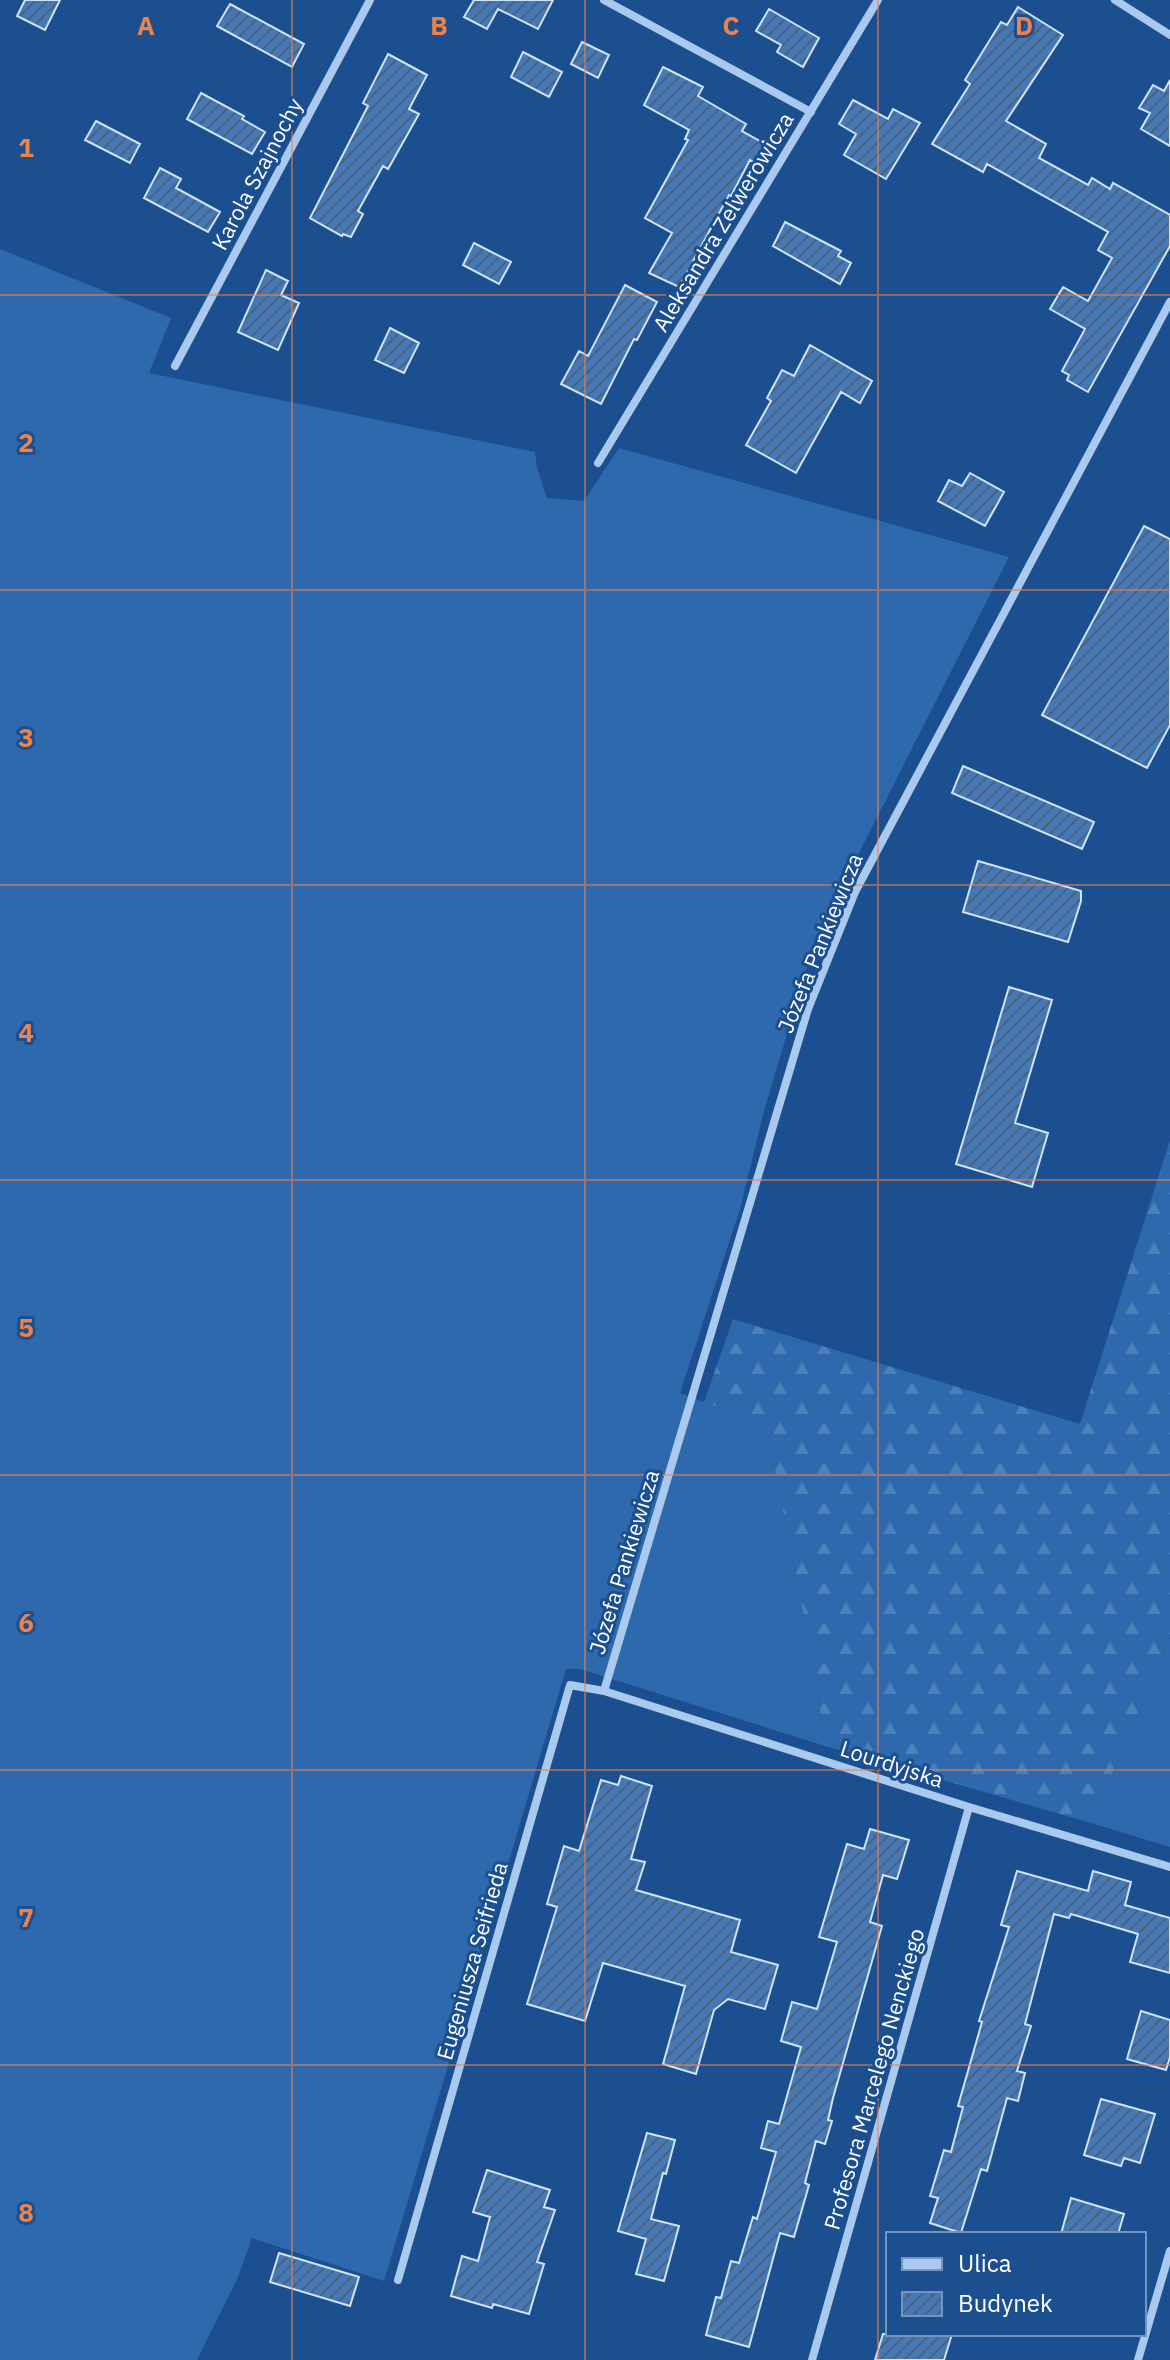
<svg xmlns="http://www.w3.org/2000/svg" width="1170" height="2360" font-family="'IBM Plex Sans',sans-serif">
<style>
.grass{fill:#2e69ad}
.forest{fill:url(#forest-firs)}
.building{fill:url(#building-hatch);stroke:#cfe3fa;stroke-width:2}
.lines{fill:none;stroke-linecap:round;stroke-linejoin:round}
.minor{stroke:#a9c9ee;stroke-width:8}
.grid{fill:none;stroke:#ee8249;stroke-width:2;stroke-opacity:0.55}
.labels{text-anchor:middle;stroke-width:6;stroke-linejoin:round;paint-order:stroke}
.street-label{font-size:22px;fill:#fff;stroke:#1b4f8f}
.grid-label{font-size:26px;text-anchor:middle;font-weight:bold;fill:#ee8249;stroke:#1b4f8f;stroke-width:6;stroke-linejoin:round;paint-order:stroke}
</style>
<defs>
<pattern id="forest-firs" width="22" height="20" patternUnits="userSpaceOnUse" patternTransform="scale(2)"><rect width="22" height="20" fill="#2e69ad"/><path d="M5 1l3.5 6h-7zM16 11l3.5 6h-7z" fill="#4d80b9"/></pattern>
<pattern id="building-hatch" width="6" height="6" patternUnits="userSpaceOnUse" patternTransform="scale(2)"><rect width="6" height="6" fill="#4478b7"/><path d="M-1 1l2-2M0 6l6-6M5 7l2-2" fill="none" stroke="#486282"/></pattern>
</defs>
<rect width="100%" height="100%" fill="#1b4f8f"/>
<path class="grass" d="M 0,249 L 171,318 L 149,373 L 535,452 L 537,468 L 547,498 L 584,501 L 619,448 L 1009,557 L 859,853 L 808,965 L 765,1107 L 740,1209 L 680,1393 L 766,1425 L 815,1672 L 825,1746 L 580,1669 L 566,1669 L 384,2281 L 252,2238 L 238,2277 L 197,2360 L 0,2360 Z
M 1170,1637 L 1170,1847 L 1091,1823 Z"/>
<path class="forest" d="M 1170,1140 L 1170,1637 L 1091,1823 L 825,1746 L 815,1672 L 766,1425 L 704,1402 L 733,1319 L 1080,1424 Z"/>
<path class="building" d="M 25,0 L 60,0 L 45,30 L 17,16 Z
M 474,0 L 553,0 L 538,29 L 498,9 L 487,29 L 464,17 Z
M 230,4 L 304,44 L 292,67 L 217,26 Z
M 1018,7 L 1063,35 L 1006,121 L 1046,144 L 1039,158 L 1088,185 L 1092,178 L 1110,189 L 1113,183 L 1170,215 L 1170,246 L 1088,392 L 1067,380 L 1069,375 L 1062,371 L 1085,329 L 1050,309 L 1063,287 L 1088,301 L 1112,258 L 1098,250 L 1108,232 L 987,164 L 983,172 L 932,144 L 970,84 L 965,80 L 1001,22 L 1007,25 Z
M 769,9 L 819,38 L 803,67 L 777,52 L 781,45 L 756,31 Z
M 582,42 L 609,55 L 598,78 L 571,64 Z
M 523,52 L 562,72 L 549,97 L 511,77 Z
M 388,54 L 427,75 L 409,109 L 419,114 L 388,169 L 383,166 L 358,211 L 363,214 L 351,237 L 343,234 L 342,236 L 310,218 L 368,106 L 363,103 Z
M 663,67 L 703,87 L 698,96 L 746,124 L 742,131 L 765,144 L 755,163 L 750,160 L 731,196 L 729,195 L 679,287 L 649,273 L 672,233 L 645,218 L 688,140 L 685,139 L 689,130 L 644,105 Z
M 1170,80 L 1170,146 L 1141,129 L 1150,113 L 1139,108 L 1153,85 L 1164,91 Z
M 201,93 L 244,116 L 242,119 L 265,132 L 252,154 L 187,119 Z
M 853,100 L 888,119 L 893,109 L 920,123 L 886,179 L 844,155 L 856,134 L 839,124 Z
M 96,121 L 140,144 L 130,163 L 85,140 Z
M 160,168 L 181,179 L 176,188 L 220,212 L 208,232 L 144,198 Z
M 785,222 L 841,251 L 838,256 L 851,263 L 840,284 L 773,246 Z
M 474,243 L 511,262 L 499,284 L 463,265 Z
M 266,270 L 288,281 L 281,295 L 299,303 L 278,350 L 238,332 Z
M 625,285 L 657,302 L 637,340 L 634,339 L 601,404 L 561,384 L 579,351 L 588,356 Z
M 390,328 L 419,343 L 404,373 L 375,360 Z
M 810,345 L 872,381 L 860,403 L 841,392 L 796,473 L 746,445 L 771,401 L 767,398 L 782,370 L 794,376 Z
M 970,473 L 1004,492 L 985,526 L 938,501 L 949,480 L 962,486 Z
M 1144,526 L 1170,539 L 1170,725 L 1147,768 L 1042,715 Z
M 963,766 L 1094,822 L 1082,849 L 952,793 Z
M 978,861 L 1081,891 L 1081,901 L 1068,942 L 963,912 Z
M 1009,987 L 1052,1000 L 1015,1123 L 1048,1133 L 1032,1187 L 956,1164 Z
M 621,1776 L 652,1786 L 631,1859 L 645,1862 L 636,1890 L 740,1920 L 731,1952 L 778,1965 L 765,2009 L 728,1999 L 714,2010 L 696,2074 L 663,2064 L 685,1986 L 603,1963 L 585,2021 L 527,2004 L 557,1907 L 547,1904 L 564,1846 L 579,1851 L 601,1780 L 618,1785 Z
M 870,1829 L 909,1840 L 897,1879 L 883,1875 L 870,1922 L 882,1926 L 833,2098 L 828,2120 L 832,2121 L 825,2144 L 816,2141 L 805,2183 L 809,2185 L 794,2237 L 780,2233 L 749,2347 L 706,2335 L 716,2297 L 721,2298 L 731,2261 L 739,2263 L 753,2217 L 757,2219 L 776,2152 L 761,2148 L 768,2121 L 779,2124 L 801,2047 L 781,2041 L 792,2002 L 817,2009 L 837,1942 L 819,1937 L 847,1844 L 864,1849 Z
M 1017,1871 L 1088,1891 L 1093,1871 L 1131,1882 L 1125,1905 L 1170,1918 L 1170,1973 L 1130,1962 L 1138,1934 L 1071,1914 L 1069,1918 L 1054,1914 L 1025,2024 L 1031,2026 L 1017,2071 L 1025,2073 L 1018,2101 L 1007,2098 L 987,2171 L 981,2169 L 961,2233 L 930,2223 L 938,2198 L 930,2196 L 944,2150 L 951,2152 L 963,2107 L 958,2106 L 982,2022 L 979,2021 L 1009,1927 L 1001,1925 Z
M 1141,2011 L 1170,2020 L 1170,2057 L 1166,2070 L 1127,2059 Z
M 1101,2099 L 1155,2114 L 1140,2163 L 1124,2158 L 1121,2166 L 1084,2155 Z
M 647,2133 L 675,2140 L 666,2174 L 663,2173 L 651,2219 L 679,2226 L 664,2281 L 636,2274 L 646,2239 L 618,2231 Z
M 487,2170 L 550,2190 L 544,2207 L 555,2210 L 537,2262 L 544,2264 L 529,2314 L 493,2304 L 492,2308 L 451,2296 L 462,2256 L 478,2261 L 490,2217 L 473,2212 Z
M 1071,2198 L 1124,2214 L 1118,2234 L 1061,2234 Z
M 279,2253 L 359,2277 L 350,2306 L 270,2282 Z
M 883,2334 L 952,2334 L 944,2360 L 875,2360 Z"/>
<g class="lines">
<path class="minor" d="M 604,0 L 811,112
M 1115,0 L 1170,35
M 175,366 L 370,0
M 598,463 L 878,0
M 604,1691 L 808,1009 L 855,892 L 1170,302
M 398,2280 L 570,1685 L 604,1691 L 969,1807 L 1170,1867
M 812,2360 L 969,1807
M 1138,2360 L 1170,2251"/>
</g>
<path class="grid" d="M 292,0 L 292,2360M 585,0 L 585,2360M 878,0 L 878,2360M 0,295 L 1170,295M 0,590 L 1170,590M 0,885 L 1170,885M 0,1180 L 1170,1180M 0,1475 L 1170,1475M 0,1770 L 1170,1770M 0,2065 L 1170,2065"/>
<g class="labels">
<g class="street-label">
<text transform="translate(257 174) rotate(-62)" y="8">Karola Szajnochy</text>
<text transform="translate(723 222) rotate(-59)" y="8">Aleksandra Zelwerowicza</text>
<text transform="translate(820 943) rotate(-68)" y="8">Józefa Pankiewicza</text>
<text transform="translate(624 1562) rotate(-73)" y="8">Józefa Pankiewicza</text>
<text transform="translate(892 1764) rotate(18)" y="8">Lourdyjska</text>
<text transform="translate(472 1961) rotate(-74)" y="8">Eugeniusza Seifrieda</text>
<text transform="translate(874 2079) rotate(-74)" y="8">Profesora Marcelego Nenckiego</text>
</g>
</g>
<g class="grid-label">
<text x="146" y="35">A</text>
<text x="439" y="35">B</text>
<text x="731" y="35">C</text>
<text x="1024" y="35">D</text>
<text x="26" y="157">1</text>
<text x="26" y="452">2</text>
<text x="26" y="747">3</text>
<text x="26" y="1042">4</text>
<text x="26" y="1337">5</text>
<text x="26" y="1632">6</text>
<text x="26" y="1927">7</text>
<text x="26" y="2222">8</text>
</g>
<rect x="886" y="2232" width="260" height="104" fill="#1b4f8f" stroke="#7695bc" stroke-width="2"/>
<rect x="902" y="2258" width="40" height="12" fill="#a9c9ee" stroke="#7695bc" stroke-width="2"/>
<text x="958" y="2272" font-size="24" fill="#ffffff">Ulica</text>
<rect x="902" y="2292" width="40" height="24" fill="url(#building-hatch)" stroke="#7695bc" stroke-width="2"/>
<text x="958" y="2312" font-size="24" fill="#ffffff">Budynek</text>
</svg>
